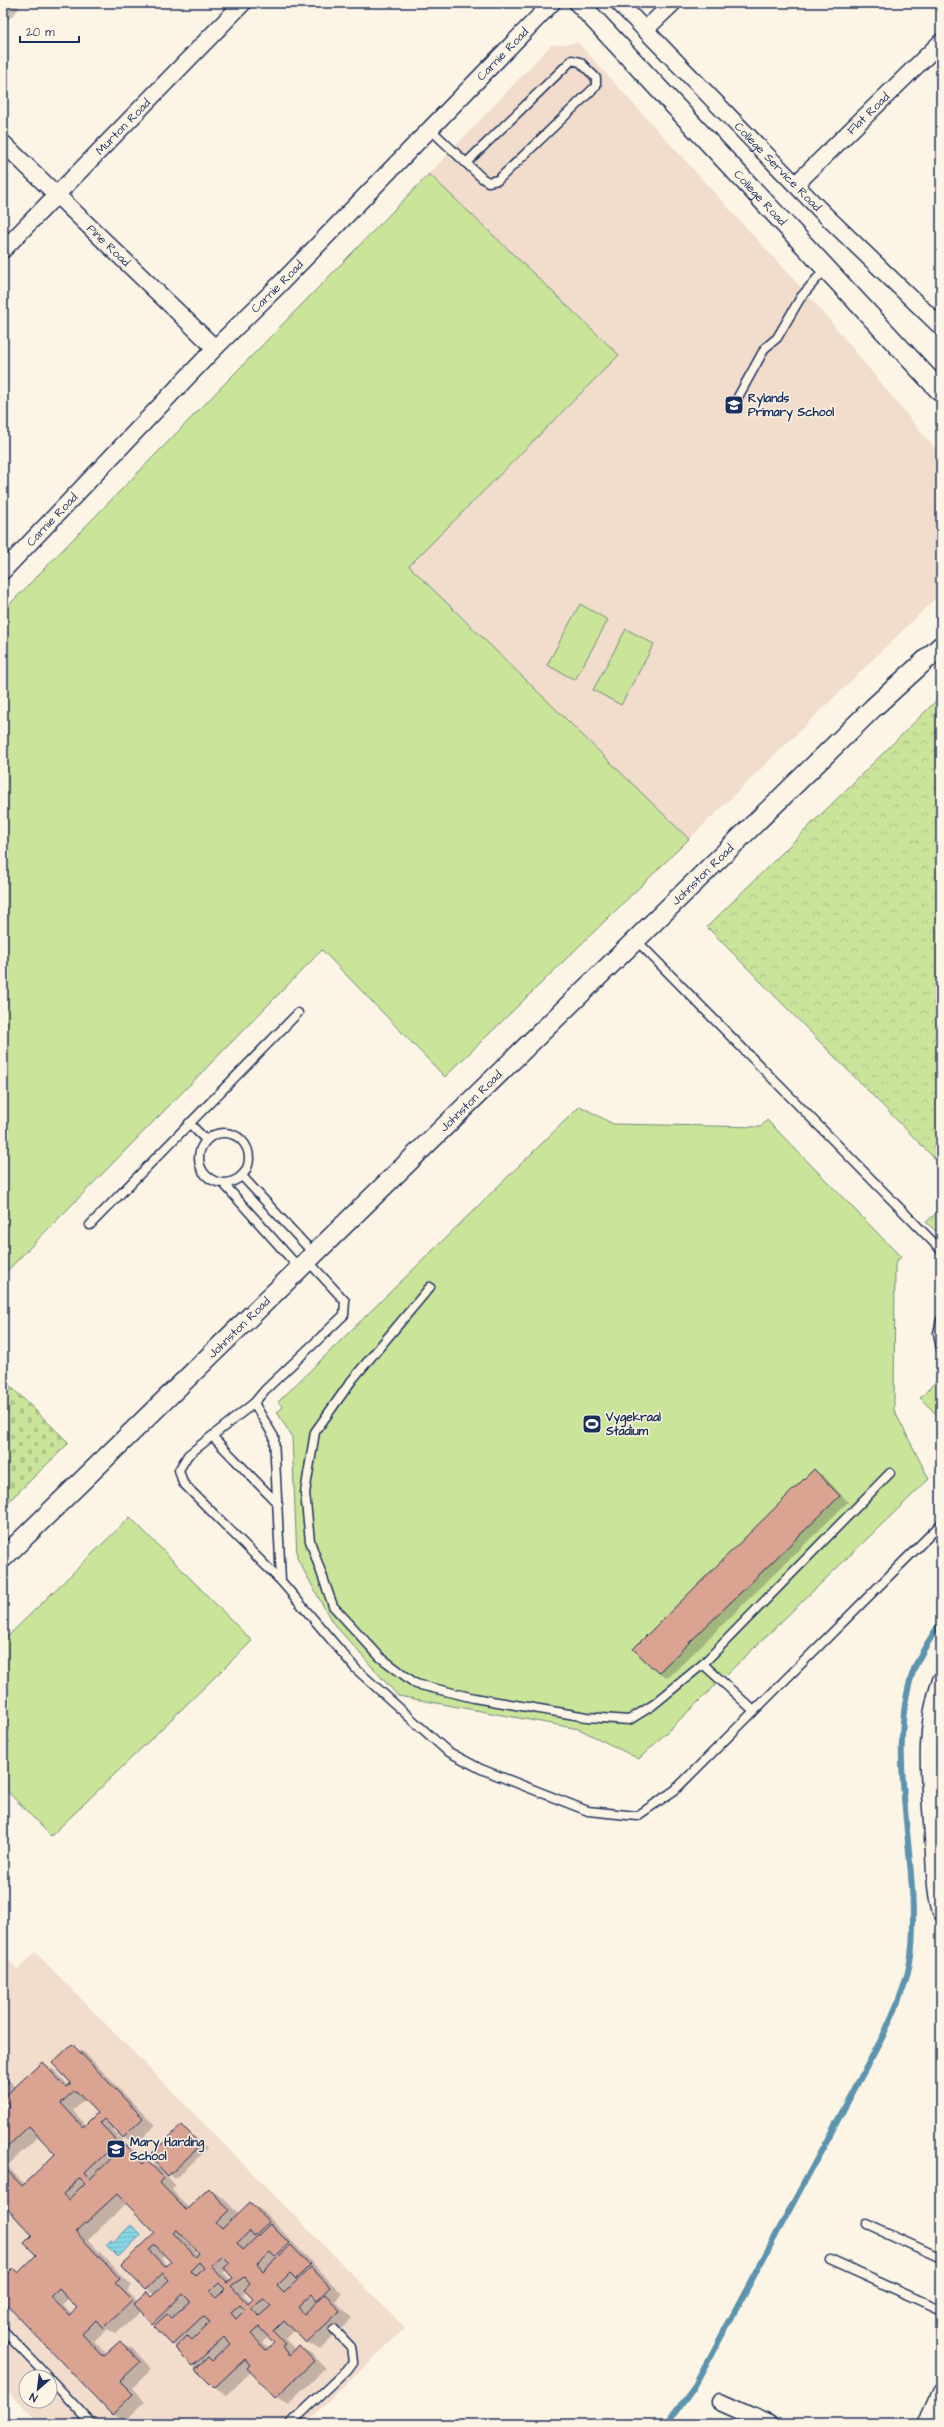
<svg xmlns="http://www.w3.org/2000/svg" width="944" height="2427" font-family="'Architects Daughter',sans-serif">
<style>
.built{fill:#f2dccc;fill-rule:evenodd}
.grass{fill:#cae49a;stroke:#728a7c}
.cemetery{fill:url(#cemetery-stones);stroke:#728a7c}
.park{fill:url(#park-crowns);stroke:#728a7c}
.water{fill:url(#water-rules);stroke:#5c93af}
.shadow{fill:#0003;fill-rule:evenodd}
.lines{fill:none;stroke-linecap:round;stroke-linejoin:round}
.stream{stroke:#5c93af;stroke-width:6}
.building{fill:#daa392;stroke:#1b2f5e;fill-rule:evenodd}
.service-casing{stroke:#1b2f5e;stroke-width:11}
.minor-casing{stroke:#1b2f5e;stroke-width:19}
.tertiary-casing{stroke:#1b2f5e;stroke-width:22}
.service{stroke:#fcf5e5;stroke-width:8}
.minor{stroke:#fcf5e5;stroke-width:16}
.tertiary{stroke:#fcf5e5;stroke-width:19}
.labels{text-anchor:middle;stroke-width:3;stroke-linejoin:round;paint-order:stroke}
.street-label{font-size:12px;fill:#1b2f5e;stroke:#fcf5e5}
.poi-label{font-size:12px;font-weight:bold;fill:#1b2f5e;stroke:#fcf5e5;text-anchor:start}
</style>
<defs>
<pattern id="cemetery-stones" width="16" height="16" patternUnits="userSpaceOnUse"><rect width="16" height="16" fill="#cae49a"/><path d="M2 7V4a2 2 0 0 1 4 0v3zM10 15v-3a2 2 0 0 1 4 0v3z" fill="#adc487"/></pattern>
<pattern id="park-crowns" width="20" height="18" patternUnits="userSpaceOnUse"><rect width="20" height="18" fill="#cae49a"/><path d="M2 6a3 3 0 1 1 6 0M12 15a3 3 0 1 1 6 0" fill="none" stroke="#adc487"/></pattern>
<pattern id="water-rules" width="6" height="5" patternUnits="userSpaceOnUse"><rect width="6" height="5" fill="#87d6e5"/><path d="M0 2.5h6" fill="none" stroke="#74b8c7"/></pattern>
</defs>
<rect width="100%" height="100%" fill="#fcf5e5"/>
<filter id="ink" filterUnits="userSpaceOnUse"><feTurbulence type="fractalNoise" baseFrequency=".025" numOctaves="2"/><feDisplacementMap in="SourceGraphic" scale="8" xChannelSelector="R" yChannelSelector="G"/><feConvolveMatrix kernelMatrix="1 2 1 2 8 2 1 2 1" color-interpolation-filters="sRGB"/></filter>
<g filter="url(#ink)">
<path class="built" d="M 578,43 L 816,304 L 941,456 L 941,593 L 689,839 L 409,566 L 619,355 L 429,174 L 551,45 Z
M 35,1952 L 405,2328 L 305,2424 L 40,2424 L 3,2386 L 3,1968 L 10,1962 L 18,1970 ZM 26,2377 L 50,2377 L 50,2401 L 26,2401 Z"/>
<path class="grass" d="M 429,174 L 619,355 L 409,566 L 689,839 L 445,1077 L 322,950 L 3,1275 L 3,611 Z
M 580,604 L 608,620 L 575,680 L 547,665 Z
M 626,629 L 654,644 L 621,705 L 593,690 Z
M 580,1106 L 613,1124 L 761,1127 L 767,1120 L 901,1257 L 895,1263 L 894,1410 L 929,1479 L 639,1759 L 579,1729 L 398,1696 L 332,1622 L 297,1558 L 292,1437 L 277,1412 L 283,1407 L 278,1402 Z
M 941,1376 L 941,1419 L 920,1398 Z
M 130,1517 L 252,1641 L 51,1836 L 3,1787 L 3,1641 Z"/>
<path class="cemetery" d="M 3,1379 L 69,1443 L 3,1507 Z"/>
<path class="park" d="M 941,696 L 941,1165 L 707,927 Z
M 941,1209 L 941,1236 L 926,1222 Z"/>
<path class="water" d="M 131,2225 L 141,2235 L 118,2257 L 106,2245 L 111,2240 L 114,2242 Z"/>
<path class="shadow" d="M 3,3 L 14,3 L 20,8 L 3,25 Z
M 814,1471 L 824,1476 L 848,1502 L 668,1678 L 659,1673 L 634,1649 Z
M 72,2046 L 85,2053 L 155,2126 L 136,2144 L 123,2137 L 115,2128 L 112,2130 L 146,2162 L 160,2168 L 176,2186 L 172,2190 L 189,2208 L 209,2190 L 222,2197 L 239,2214 L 250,2203 L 263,2211 L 342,2294 L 335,2301 L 352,2318 L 320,2350 L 307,2342 L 295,2329 L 285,2339 L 296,2350 L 300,2347 L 312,2354 L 326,2368 L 288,2404 L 276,2397 L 251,2372 L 227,2395 L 214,2387 L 141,2311 L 116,2334 L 107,2329 L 94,2341 L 107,2354 L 120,2342 L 133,2349 L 152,2369 L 132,2388 L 145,2402 L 125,2421 L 112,2414 L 3,2299 L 3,2279 L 13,2269 L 20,2273 L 38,2255 L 34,2235 L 3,2203 L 3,2112 L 11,2105 L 3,2097 L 3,2074 L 16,2088 L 42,2063 L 54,2070 L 69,2086 L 72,2083 ZM 85,2099 L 99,2113 L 86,2125 L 73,2111 ZM 39,2136 L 57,2154 L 25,2185 L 7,2166 ZM 127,2203 L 156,2233 L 122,2266 L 145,2289 L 155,2295 L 153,2297 L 147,2294 L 138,2302 L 127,2291 L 132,2286 L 88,2240 ZM 187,2239 L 201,2253 L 199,2255 L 185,2240 ZM 165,2254 L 172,2262 L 168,2266 L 161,2258 ZM 227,2270 L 234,2278 L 230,2281 L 223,2273 ZM 246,2291 L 254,2299 L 251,2303 L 243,2294 ZM 69,2298 L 78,2308 L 72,2314 L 63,2304 ZM 269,2337 L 275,2343 L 269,2348 L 263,2342 Z
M 182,2126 L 207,2149 L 175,2179 L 150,2156 Z"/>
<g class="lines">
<path class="stream" d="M 667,2424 L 693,2389 L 882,2038 C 894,2012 907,1985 911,1956 C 922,1865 883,1754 914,1669 C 921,1652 931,1637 941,1622"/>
</g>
<path class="building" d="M 3,3 L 11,3 L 3,10 Z
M 814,1469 L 840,1496 L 658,1673 L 633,1649 Z
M 72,2044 L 143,2118 L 123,2138 L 104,2119 L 100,2123 L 118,2142 L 85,2173 L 90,2179 L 125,2145 L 143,2164 L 147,2160 L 164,2178 L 160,2183 L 186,2210 L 209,2188 L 229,2210 L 216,2223 L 222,2229 L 250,2202 L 269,2222 L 254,2236 L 250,2231 L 237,2243 L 243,2250 L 270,2224 L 289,2243 L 275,2257 L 270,2252 L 257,2264 L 263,2271 L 291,2245 L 310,2265 L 296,2279 L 290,2273 L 277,2286 L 284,2293 L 311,2267 L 330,2287 L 317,2300 L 312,2294 L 298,2307 L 304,2314 L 325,2294 L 340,2311 L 306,2343 L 284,2320 L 273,2331 L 285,2344 L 282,2346 L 290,2355 L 299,2345 L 314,2361 L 275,2398 L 247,2368 L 250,2365 L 245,2359 L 214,2388 L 195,2369 L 208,2357 L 212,2361 L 230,2344 L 224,2337 L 193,2366 L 175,2348 L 188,2335 L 192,2340 L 210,2322 L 203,2316 L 172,2345 L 154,2326 L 167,2314 L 171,2318 L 190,2301 L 183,2294 L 152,2324 L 134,2304 L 147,2292 L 151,2297 L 169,2280 L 163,2273 L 145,2290 L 121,2265 L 155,2233 L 117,2194 L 76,2232 L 120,2279 L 115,2283 L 132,2300 L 103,2328 L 96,2320 L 82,2334 L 103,2356 L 120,2341 L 140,2362 L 120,2381 L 133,2394 L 112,2415 L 3,2301 L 3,2278 L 13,2268 L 18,2273 L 36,2255 L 24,2243 L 32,2235 L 3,2204 L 3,2166 L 22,2186 L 55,2154 L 29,2126 L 3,2151 L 3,2111 L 9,2105 L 3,2098 L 42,2062 L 66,2087 L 71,2083 L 52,2063 ZM 75,2090 L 97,2113 L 83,2127 L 61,2103 ZM 80,2178 L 85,2183 L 68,2200 L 63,2194 ZM 177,2230 L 199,2253 L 196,2257 L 173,2233 ZM 155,2245 L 171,2262 L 165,2267 L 149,2250 ZM 223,2256 L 230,2263 L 224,2268 L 233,2278 L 227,2283 L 211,2266 ZM 199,2262 L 204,2268 L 195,2276 L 190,2271 ZM 244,2277 L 250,2284 L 244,2290 L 253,2299 L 248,2304 L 231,2286 ZM 219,2283 L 225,2289 L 216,2298 L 210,2292 ZM 59,2289 L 77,2308 L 69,2315 L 51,2297 ZM 264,2299 L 271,2306 L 259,2316 L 251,2308 ZM 240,2305 L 245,2310 L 236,2319 L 231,2313 ZM 259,2327 L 274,2343 L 266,2350 L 251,2334 Z
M 3,2076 L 9,2082 L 3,2088 Z
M 182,2125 L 201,2145 L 168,2176 L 149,2156 Z"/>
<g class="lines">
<g class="service-casing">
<path id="service" d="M 430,129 L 482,178 L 488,182 L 498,180 L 592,90 L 596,86 L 596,78 L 580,62 L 572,60 L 466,163
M 738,397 L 765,348 L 777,338 L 801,297 L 825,269
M 636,940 L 941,1250
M 189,1123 L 206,1140
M199 1158a25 25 0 1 1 50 0a25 25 0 1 1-50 0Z
M 242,1176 L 314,1254
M 224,1184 L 300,1269
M 90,1225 L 298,1013
M 308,1261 L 345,1301 L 344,1315 L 265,1390 L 254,1403 L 188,1455 L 179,1470 L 183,1483 L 281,1581 L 356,1669 L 447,1751 L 481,1769 L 588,1811 L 637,1816 L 675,1790 L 941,1524
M 430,1287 L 352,1380 L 315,1432 L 305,1493 L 310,1541 L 333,1606 L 380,1657 L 416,1684 L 474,1698 L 587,1717 L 629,1720 L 653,1705 L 703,1664 L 890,1473
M 941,1320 L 938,1333 L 941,1349
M 254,1403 L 274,1437 L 281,1581
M 212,1436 L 278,1504
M 703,1664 L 753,1710
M 866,2224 L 941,2258
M 830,2260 L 941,2310
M 3,2330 L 48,2377
M 50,2379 L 92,2424
M 290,2424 L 347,2370 L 353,2362 L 351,2347 L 334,2329"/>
</g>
<g class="minor-casing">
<g id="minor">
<path id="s1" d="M 619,3 L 822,212 L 941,327"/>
<path d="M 645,30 L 673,3"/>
<path id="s2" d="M 3,143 L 215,348"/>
<path id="s3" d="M 796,184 L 941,42"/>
<path id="s4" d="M 3,250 L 243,3"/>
<path id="s5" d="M 3,571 L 215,348 L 280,284 L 552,3"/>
<path d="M 941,1680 C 922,1732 930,1785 933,1838 C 935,1862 934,1889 941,1912"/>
<path d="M 720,2402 L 769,2424"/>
<path d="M 927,2424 L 941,2392"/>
</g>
</g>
<g class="tertiary-casing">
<g id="tertiary">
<path id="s6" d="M 579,3 L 941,392"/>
<path id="s7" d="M 3,1558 L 873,708 L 941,646"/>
</g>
</g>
<use href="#service" class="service"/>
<use href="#minor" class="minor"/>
<use href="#tertiary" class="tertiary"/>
</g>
</g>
<defs>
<g id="school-square" transform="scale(1)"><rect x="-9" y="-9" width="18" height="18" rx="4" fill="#1b2f5e" stroke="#fcf5e5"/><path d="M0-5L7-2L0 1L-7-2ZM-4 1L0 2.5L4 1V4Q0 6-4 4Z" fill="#fff"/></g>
<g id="stadium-square" transform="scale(1)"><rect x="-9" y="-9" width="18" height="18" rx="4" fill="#1b2f5e" stroke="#fcf5e5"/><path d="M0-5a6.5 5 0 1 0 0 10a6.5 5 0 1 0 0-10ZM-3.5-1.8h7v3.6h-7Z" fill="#fff"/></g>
</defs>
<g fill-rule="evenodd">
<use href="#school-square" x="734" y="405"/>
<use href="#stadium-square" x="592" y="1424"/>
<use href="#school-square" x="116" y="2149"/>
</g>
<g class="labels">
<g class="street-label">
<text dy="4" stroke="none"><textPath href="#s5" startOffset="719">Carnie Road</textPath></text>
<text dy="4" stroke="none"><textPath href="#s3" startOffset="101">Flat Road</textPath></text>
<text dy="4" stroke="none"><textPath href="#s4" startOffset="172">Murton Road</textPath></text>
<text dy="4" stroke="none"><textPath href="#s1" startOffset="228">College Service Road</textPath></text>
<text dy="4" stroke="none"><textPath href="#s6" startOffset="266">College Road</textPath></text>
<text dy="4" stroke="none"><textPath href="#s2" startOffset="147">Pine Road</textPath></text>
<text dy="4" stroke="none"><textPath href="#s5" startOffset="395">Carnie Road</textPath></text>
<text dy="4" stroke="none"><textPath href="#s5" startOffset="71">Carnie Road</textPath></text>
<text dy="4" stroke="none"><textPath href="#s7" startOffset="978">Johnston Road</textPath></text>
<text dy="4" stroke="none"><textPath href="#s7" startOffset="654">Johnston Road</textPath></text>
<text dy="4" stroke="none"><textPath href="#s7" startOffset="330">Johnston Road</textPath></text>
</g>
<g class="poi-label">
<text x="748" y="402">Rylands<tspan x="748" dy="14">Primary School</tspan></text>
<text x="606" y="1421">Vygekraal<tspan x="606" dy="14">Stadium</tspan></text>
<text x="130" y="2146">Mary Harding<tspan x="130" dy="14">School</tspan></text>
</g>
</g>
<rect width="944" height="2427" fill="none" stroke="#fcf5e5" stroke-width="16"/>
<rect x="8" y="8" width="928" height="2411" fill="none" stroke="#1b2f5e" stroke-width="1.5" filter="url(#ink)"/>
<g transform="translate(38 2389) rotate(208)"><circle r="19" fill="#fcf5e5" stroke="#a2a6af"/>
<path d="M0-3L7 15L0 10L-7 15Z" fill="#1b2f5e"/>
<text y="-6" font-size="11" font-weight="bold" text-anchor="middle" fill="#1b2f5e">N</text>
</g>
<path d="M20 36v6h59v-6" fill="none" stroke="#1b2f5e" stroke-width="2"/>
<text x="26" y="36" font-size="12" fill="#1b2f5e" stroke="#fcf5e5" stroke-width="3" paint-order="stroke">20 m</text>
</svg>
